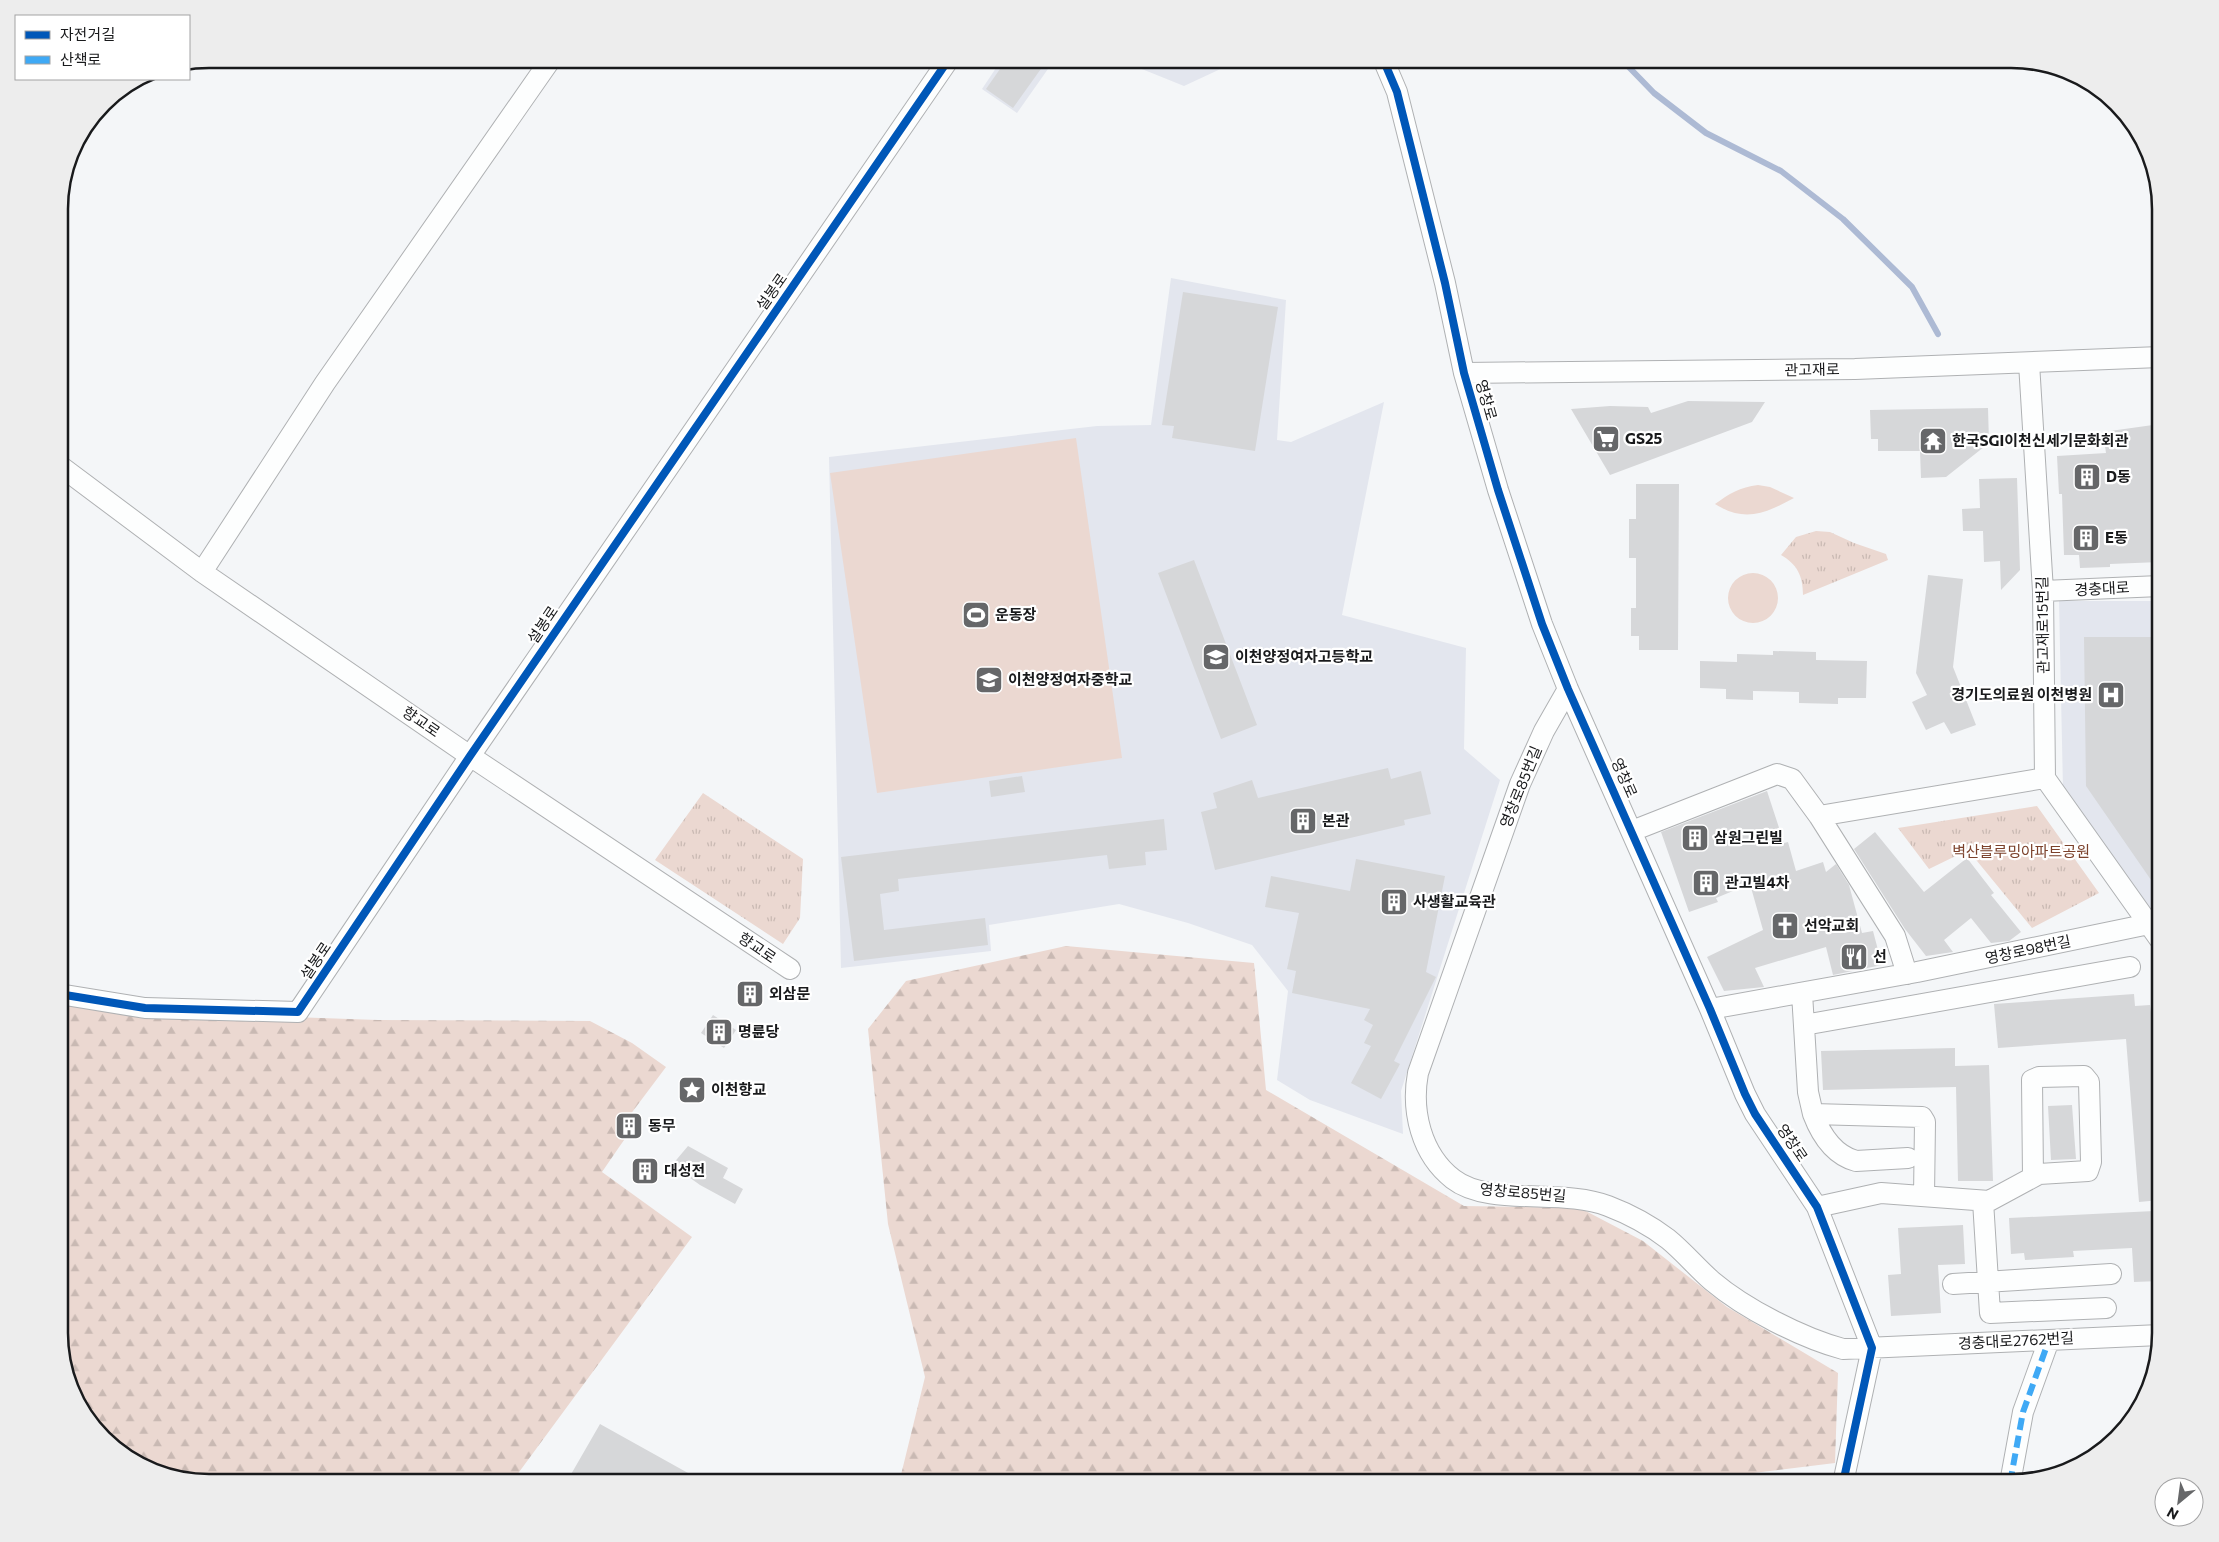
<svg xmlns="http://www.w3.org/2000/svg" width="2219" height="1542" font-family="Commissioner,'Noto Sans KR',sans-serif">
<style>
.built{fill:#e3e6ee}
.grass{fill:#ebd8d1}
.forest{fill:url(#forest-firs)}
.park{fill:url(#park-tufts)}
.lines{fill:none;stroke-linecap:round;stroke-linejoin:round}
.stream{stroke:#adbad4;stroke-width:6}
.building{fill:#d6d7d9}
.minor-casing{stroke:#afb1b3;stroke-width:22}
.minor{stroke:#fdfefe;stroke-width:20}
.quiet{stroke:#3fa9f5;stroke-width:6;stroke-dasharray:12 6;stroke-linecap:butt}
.cycleway-casing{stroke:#fff;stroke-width:11}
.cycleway{stroke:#0057b8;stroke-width:8}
.labels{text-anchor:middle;stroke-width:4.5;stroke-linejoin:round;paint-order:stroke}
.street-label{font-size:15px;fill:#191a1c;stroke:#fff}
.poi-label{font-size:15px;font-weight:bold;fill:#191a1c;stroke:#fff;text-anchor:start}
.park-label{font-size:15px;fill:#7c422c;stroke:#fff}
.rim{fill:none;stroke:#191a1c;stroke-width:2.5}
</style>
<defs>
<pattern id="forest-firs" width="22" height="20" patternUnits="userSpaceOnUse" patternTransform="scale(1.25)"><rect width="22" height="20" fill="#ebd8d1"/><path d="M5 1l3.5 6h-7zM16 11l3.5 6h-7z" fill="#c9b9b3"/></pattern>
<pattern id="park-tufts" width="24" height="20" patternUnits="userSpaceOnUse" patternTransform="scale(1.25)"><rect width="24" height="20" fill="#ebd8d1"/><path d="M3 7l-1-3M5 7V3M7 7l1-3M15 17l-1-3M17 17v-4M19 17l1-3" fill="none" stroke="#c9b9b3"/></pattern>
</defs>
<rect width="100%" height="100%" fill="#f4f6f8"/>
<path class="built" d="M 1002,59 L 1055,59 L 1017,113 L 982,89 Z
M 1117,59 L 1242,59 L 1184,86 Z
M 1171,278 L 1286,300 L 1277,440 L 1291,442 L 1384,402 L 1342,615 L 1466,648 L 1464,749 L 1500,780 L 1401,1091 L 1403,1134 L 1310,1100 L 1277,1080 L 1288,991 L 1252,945 L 1188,923 L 1119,904 L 989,925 L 991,951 L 841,968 L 829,457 L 1097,426 L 1151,425 Z
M 2059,601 L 2160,601 L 2160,923 L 2063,789 Z"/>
<path class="grass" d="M 1076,438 L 1122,758 L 877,793 L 830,473 Z
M 1758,485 L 1770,487 L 1794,498 C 1766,513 1745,523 1715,504 C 1729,494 1740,487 1758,485 Z
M1728 598a25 25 0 1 1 50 0a25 25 0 1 1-50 0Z"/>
<path class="forest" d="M 1066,946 L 1254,963 L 1266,1090 L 1464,1206 L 1580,1208 L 1643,1241 L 1727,1307 L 1838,1373 L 1835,1463 L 1705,1479 L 1700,1483 L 899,1483 L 925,1377 L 888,1224 L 868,1029 L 906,981 Z
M 59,990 L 149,1012 L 378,1020 L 590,1021 L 632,1043 L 666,1067 L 618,1131 L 626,1137 L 602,1172 L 692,1237 L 511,1483 L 208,1483 L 160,1475 L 125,1458 L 79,1408 L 59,1343 Z"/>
<path class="park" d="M 1816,531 L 1830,532 L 1854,543 L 1886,554 L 1888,560 L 1803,595 C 1803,576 1797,564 1781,555 L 1796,537 Z
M 703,793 L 803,859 L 800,918 L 783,944 L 655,860 Z
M 2037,806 L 2099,893 L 2032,928 L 1968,850 L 1929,869 L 1898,828 Z"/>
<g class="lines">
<path class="stream" d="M 1621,59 L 1654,93 L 1706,133 L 1781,171 L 1843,219 L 1912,287 L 1938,334"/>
</g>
<path class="building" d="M 1007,59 L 1048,59 L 1013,108 L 986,89 Z
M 1183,292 L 1278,307 L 1255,451 L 1172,438 L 1174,426 L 1162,425 Z
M 1688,401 L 1765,402 L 1752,422 L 1610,475 L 1571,409 L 1610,406 L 1648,407 L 1651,413 Z
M 1988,408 L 1989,443 L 1946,477 L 1921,478 L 1920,451 L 1878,451 L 1878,439 L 1871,439 L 1870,410 Z
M 2160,424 L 2160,562 L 2110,564 L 2110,567 L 2080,568 L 2079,555 L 2064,555 L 2062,494 L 2059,494 L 2057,456 L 2106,453 L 2103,432 Z
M 2017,478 L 2020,570 L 2001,590 L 2000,561 L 1984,562 L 1983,531 L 1963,531 L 1962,509 L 1980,508 L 1979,479 Z
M 1636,484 L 1679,484 L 1678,650 L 1639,650 L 1639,636 L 1631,636 L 1631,608 L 1636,608 L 1636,558 L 1629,558 L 1629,519 L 1636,519 Z
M 1194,560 L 1257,725 L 1221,739 L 1158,573 Z
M 1928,575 L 1963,579 L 1953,667 L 1976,725 L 1951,734 L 1944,722 L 1926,730 L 1912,702 L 1927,695 L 1916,673 Z
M 2084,637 L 2160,637 L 2160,893 L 2086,786 Z
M 1773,651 L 1816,652 L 1816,660 L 1867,661 L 1866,698 L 1838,698 L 1838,704 L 1799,703 L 1799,692 L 1753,691 L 1753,700 L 1726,699 L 1726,689 L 1700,688 L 1700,661 L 1737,662 L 1737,654 L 1773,655 Z
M 1388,768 L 1391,779 L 1421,771 L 1431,814 L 1404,820 L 1405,825 L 1215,870 L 1201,812 L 1217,808 L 1213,793 L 1252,780 L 1258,798 Z
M 1022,776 L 1025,792 L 991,797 L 989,781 Z
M 1767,791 L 1784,843 L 1788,842 L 1796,871 L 1823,862 L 1826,872 L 1836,864 L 1849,885 L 1862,933 L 1873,931 L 1882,965 L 1833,975 L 1826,947 L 1755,968 L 1764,987 L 1724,991 L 1707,957 L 1763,930 L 1750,884 L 1716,898 L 1718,902 L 1689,912 L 1661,832 Z
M 1164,819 L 1167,850 L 1145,852 L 1146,865 L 1109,869 L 1107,855 L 898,879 L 899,891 L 880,894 L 884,930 L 985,918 L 988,945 L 854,961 L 841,857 Z
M 1875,832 L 1924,892 L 1967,858 L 1994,893 L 1991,895 L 2021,932 L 2009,941 L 1991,943 L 1971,918 L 1944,940 L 1953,952 L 1926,956 L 1905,929 L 1854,849 Z
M 1356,859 L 1445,876 L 1426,972 L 1436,977 L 1394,1061 L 1400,1064 L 1381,1099 L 1351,1083 L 1371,1046 L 1364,1043 L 1373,1025 L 1364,1020 L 1370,1009 L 1292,993 L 1296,971 L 1287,969 L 1299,913 L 1265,907 L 1271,876 L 1350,891 Z
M 2134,994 L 2135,1006 L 2150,1005 L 2151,1012 L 2156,1012 L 2157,1021 L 2160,1021 L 2160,1200 L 2139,1202 L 2126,1039 L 1998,1048 L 1994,1004 Z
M 713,1015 L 736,1030 L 724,1048 L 701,1033 Z
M 1955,1048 L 1955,1066 L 1989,1065 L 1993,1181 L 1958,1181 L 1956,1087 L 1823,1090 L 1821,1051 Z
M 2072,1105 L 2076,1159 L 2051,1160 L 2048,1106 Z
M 688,1146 L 728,1168 L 723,1178 L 743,1189 L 735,1204 L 700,1185 L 672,1165 Z
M 2154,1211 L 2154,1236 L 2160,1235 L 2160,1281 L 2134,1282 L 2132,1248 L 2073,1251 L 2074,1257 L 2025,1260 L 2024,1253 L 2011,1254 L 2009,1218 Z
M 1963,1225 L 1965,1264 L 1938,1265 L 1941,1313 L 1891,1316 L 1888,1275 L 1901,1274 L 1898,1228 Z
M 600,1424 L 706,1483 L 566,1483 Z"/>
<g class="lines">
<g class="minor-casing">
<path id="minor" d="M 1383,59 L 1397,92 L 1445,283 L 1464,373 L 1498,490 L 1542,624 L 1568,689 L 1710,1009 L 1745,1094 L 1755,1114 L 1817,1207 L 1872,1348 L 1843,1483
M 2029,363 L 2043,591 L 2045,778 L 2160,940
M 1464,373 L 1855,369 L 2160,357
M 59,465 L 202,572 L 470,756 L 790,969
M 202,572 L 325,383 L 551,59
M 2043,591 L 2160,586
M 1568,689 L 1544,731 L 1520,784 L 1418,1073 C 1411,1111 1421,1154 1453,1179 C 1489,1207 1563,1188 1608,1206 C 1629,1214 1651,1226 1668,1239 C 1684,1252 1697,1268 1712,1281 C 1745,1309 1802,1338 1843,1349 L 2160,1335
M 1819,816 L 2045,778
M 1632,831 L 1777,774 L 1792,779 L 1819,816 L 1895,936 L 1907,974
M 1802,993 L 1808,1092 L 1813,1114 L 1922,1117 L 1925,1122 L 1924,1196
M 59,994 L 145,1008 L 298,1012 L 470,756 L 949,59
M 1710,1009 L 1917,972 L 2149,924
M 1804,1025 L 2130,967
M 1813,1114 C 1821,1135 1834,1155 1856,1161 L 1908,1158
M 1983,1201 L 1990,1313 L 2106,1308
M 1817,1207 L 1881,1193 L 1989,1201 L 2039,1174 L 2088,1171 L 2091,1162 L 2089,1082 L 2084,1076 L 2039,1077 L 2032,1080 L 2033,1177
M 1953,1284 L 2111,1274
M 2010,1483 L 2023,1412 L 2049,1340"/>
</g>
<use href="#minor" class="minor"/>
<path class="quiet" d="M 2010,1483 L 2023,1412 L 2049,1340"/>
<g class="cycleway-casing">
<path id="cycleway" d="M 1383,59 L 1397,92 L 1445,283 L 1464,373 L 1498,490 L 1542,624 L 1568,689 L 1710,1009 L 1745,1094 L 1755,1114 L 1817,1207 L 1872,1348 L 1843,1483
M 59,994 L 145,1008 L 298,1012 L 470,756 L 949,59"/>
</g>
<use href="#cycleway" class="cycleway"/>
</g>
<defs>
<g id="supermarket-square" transform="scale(1.4375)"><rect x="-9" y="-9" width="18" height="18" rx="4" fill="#666769" stroke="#fff"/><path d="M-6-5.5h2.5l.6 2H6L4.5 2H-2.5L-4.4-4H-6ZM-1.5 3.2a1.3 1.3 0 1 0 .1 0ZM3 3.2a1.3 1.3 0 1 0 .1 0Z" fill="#fff"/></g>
<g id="temple-square" transform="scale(1.4375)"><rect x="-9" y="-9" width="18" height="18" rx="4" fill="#666769" stroke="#fff"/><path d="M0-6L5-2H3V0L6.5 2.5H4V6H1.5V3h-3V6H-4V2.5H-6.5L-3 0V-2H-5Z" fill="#fff"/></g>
<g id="building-square" transform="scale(1.4375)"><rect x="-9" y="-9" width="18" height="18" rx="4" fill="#666769" stroke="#fff"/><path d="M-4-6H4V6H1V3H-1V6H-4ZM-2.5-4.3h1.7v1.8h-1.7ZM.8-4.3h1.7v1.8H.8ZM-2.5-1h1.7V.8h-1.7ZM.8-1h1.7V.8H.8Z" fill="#fff"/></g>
<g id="stadium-square" transform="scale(1.4375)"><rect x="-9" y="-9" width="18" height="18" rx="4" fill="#666769" stroke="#fff"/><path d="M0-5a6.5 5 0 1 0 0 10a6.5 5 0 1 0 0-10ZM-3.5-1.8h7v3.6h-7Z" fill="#fff"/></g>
<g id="school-square" transform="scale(1.4375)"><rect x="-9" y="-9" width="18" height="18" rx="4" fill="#666769" stroke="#fff"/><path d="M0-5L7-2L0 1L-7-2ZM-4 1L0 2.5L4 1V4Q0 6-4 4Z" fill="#fff"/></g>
<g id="hospital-square" transform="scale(1.4375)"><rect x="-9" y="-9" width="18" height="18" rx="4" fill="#666769" stroke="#fff"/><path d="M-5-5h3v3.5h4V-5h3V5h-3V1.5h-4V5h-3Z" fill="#fff"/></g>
<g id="church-square" transform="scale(1.4375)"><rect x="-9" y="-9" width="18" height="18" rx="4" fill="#666769" stroke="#fff"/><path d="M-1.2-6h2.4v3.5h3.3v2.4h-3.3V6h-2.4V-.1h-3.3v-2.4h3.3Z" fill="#fff"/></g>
<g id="restaurant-square" transform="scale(1.4375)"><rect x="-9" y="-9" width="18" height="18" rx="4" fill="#666769" stroke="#fff"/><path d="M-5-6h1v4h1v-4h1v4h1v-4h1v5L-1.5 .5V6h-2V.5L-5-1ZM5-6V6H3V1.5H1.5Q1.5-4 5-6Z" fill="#fff"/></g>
<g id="sight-square" transform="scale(1.4375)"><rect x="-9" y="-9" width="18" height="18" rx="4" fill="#666769" stroke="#fff"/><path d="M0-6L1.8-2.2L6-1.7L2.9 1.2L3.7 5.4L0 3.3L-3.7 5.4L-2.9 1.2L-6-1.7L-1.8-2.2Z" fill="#fff"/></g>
</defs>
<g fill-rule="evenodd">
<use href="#supermarket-square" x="1606" y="439"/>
<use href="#temple-square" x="1933" y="441"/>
<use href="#building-square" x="2087" y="477"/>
<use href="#building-square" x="2086" y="538"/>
<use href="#stadium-square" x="976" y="615"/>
<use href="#school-square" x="1216" y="657"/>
<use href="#school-square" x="989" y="680"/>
<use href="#hospital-square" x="2111" y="695"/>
<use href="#building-square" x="1303" y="821"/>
<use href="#building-square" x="1695" y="838"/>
<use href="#building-square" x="1706" y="883"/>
<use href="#building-square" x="1394" y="902"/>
<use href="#church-square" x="1785" y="926"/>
<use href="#restaurant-square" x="1854" y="957"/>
<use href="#building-square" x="750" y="994"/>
<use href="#building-square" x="719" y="1032"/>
<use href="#sight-square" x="692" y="1090"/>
<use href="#building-square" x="629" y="1126"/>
<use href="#building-square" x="645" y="1171"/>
</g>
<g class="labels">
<g class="street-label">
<text transform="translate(772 292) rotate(-55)" y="5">설봉로</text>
<text transform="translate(1812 370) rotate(-1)" y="5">관고재로</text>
<text transform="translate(1486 400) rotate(74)" y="5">영창로</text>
<text transform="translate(2102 589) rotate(-3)" y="5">경충대로</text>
<text transform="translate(543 625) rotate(-56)" y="5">설봉로</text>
<text transform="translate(2043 625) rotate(-91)" y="5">관고재로15번길</text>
<text transform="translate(421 722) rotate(34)" y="5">향교로</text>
<text transform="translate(1624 778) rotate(66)" y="5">영창로</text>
<text transform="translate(1521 787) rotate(-68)" y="5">영창로85번길</text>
<text transform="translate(757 948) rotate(34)" y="5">향교로</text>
<text transform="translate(2028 950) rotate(-12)" y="5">영창로98번길</text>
<text transform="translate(316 961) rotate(-56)" y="5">설봉로</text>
<text transform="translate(1792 1143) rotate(56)" y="5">영창로</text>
<text transform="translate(1523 1193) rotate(5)" y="5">영창로85번길</text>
<text transform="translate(2016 1341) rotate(-3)" y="5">경충대로2762번길</text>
</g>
<g class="poi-label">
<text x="1625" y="444">GS25</text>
<text x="1952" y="446">한국SGI이천신세기문화회관</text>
<text x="2106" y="482">D동</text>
<text x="2105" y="543">E동</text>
<text x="995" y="620">운동장</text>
<text x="1235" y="662">이천양정여자고등학교</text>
<text x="1008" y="685">이천양정여자중학교</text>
<text x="2092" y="700" text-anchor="end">경기도의료원 이천병원</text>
<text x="1322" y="826">본관</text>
<text x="1714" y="843">삼원그린빌</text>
<text x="1725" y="888">관고빌4차</text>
<text x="1413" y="907">사생활교육관</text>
<text x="1804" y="931">선악교회</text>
<text x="1873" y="962">선</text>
<text x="769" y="999">외삼문</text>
<text x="738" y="1037">명륜당</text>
<text x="711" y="1095">이천향교</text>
<text x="648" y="1131">동무</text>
<text x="664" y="1176">대성전</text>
</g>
<g class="park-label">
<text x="2021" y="857">벽산블루밍아파트공원</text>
</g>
</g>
<path d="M0 0H2219V1542H0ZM209 68H2011A141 141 0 0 1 2152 209V1333A141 141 0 0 1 2011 1474H209A141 141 0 0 1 68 1333V209A141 141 0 0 1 209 68Z" fill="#ededed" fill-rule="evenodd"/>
<path class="rim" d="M209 68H2011A141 141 0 0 1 2152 209V1333A141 141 0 0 1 2011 1474H209A141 141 0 0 1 68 1333V209A141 141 0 0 1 209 68Z"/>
<rect x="15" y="15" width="175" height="65" fill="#ffffff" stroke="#a3a3a4"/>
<rect x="25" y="31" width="25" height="8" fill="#0057b8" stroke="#a3a3a4"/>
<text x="60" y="40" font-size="15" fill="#191a1c">자전거길</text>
<rect x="25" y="56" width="25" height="8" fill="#3fa9f5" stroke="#a3a3a4"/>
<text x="60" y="65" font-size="15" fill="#191a1c">산책로</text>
<g transform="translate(2179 1502) rotate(209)"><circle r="24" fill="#ffffff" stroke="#a3a3a4"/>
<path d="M0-4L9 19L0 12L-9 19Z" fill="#666769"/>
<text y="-8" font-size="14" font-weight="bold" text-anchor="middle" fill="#191a1c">N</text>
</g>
</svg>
